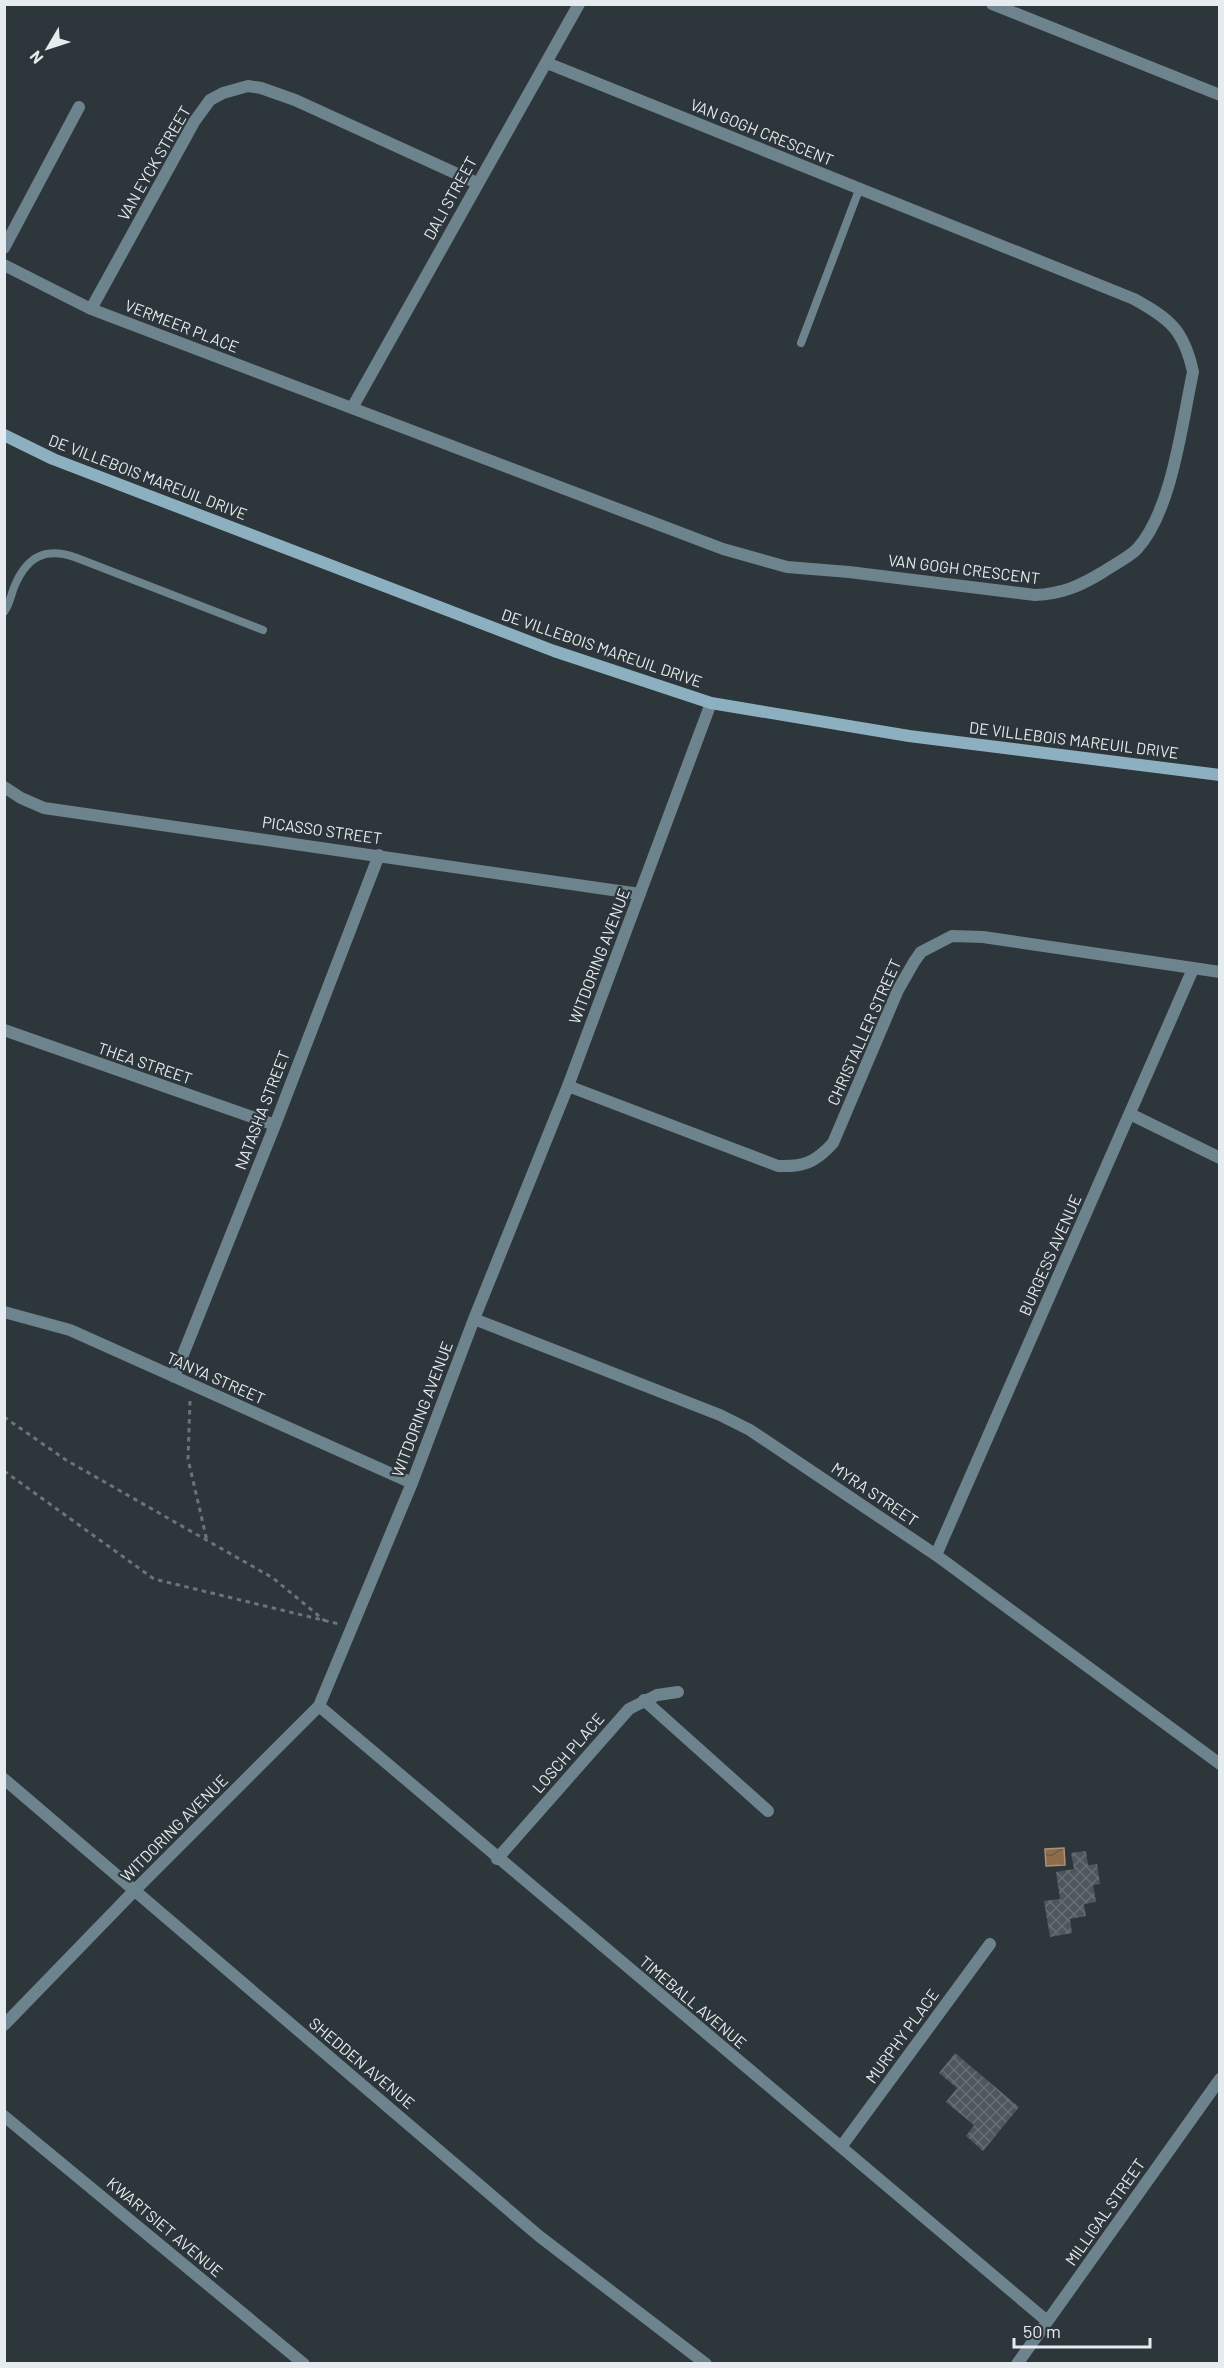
<svg xmlns="http://www.w3.org/2000/svg" width="1224" height="2368" font-family="Barlow,sans-serif">
<style>
.water{fill:url(#water-waves);stroke:#a9927a;stroke-width:1.5}
.building{fill:url(#building-cross-hatch)}
.lines{fill:none;stroke-linecap:round;stroke-linejoin:round}
.path{stroke:#6c7479;stroke-width:3;stroke-dasharray:4.5 4.5;stroke-linecap:butt}
.service{stroke:#6d838d;stroke-width:8}
.minor{stroke:#6d838d;stroke-width:12}
.secondary{stroke:#8cb0c0;stroke-width:12}
.labels{text-anchor:middle;stroke-width:4.5;stroke-linejoin:round;paint-order:stroke}
.street-label{font-size:16px;fill:#e5ebee;stroke:#2d363b}
</style>
<defs>
<pattern id="water-waves" width="16" height="10" patternUnits="userSpaceOnUse" patternTransform="scale(1.5)"><rect width="16" height="10" fill="#8f6c49"/><path d="M0 5q4-4 8 0t8 0" fill="none" stroke="#6e5b48"/></pattern>
<pattern id="building-cross-hatch" width="8" height="8" patternUnits="userSpaceOnUse" patternTransform="scale(1.5)"><rect width="8" height="8" fill="#4d575c"/><path d="M0 0l8 8M0 8l8-8" fill="none" stroke="#666f74"/></pattern>
</defs>
<rect width="100%" height="100%" fill="#2d363b"/>
<path class="water" d="M 1064,1848 L 1065,1865 L 1046,1866 L 1045,1849 Z"/>
<path class="building" d="M 1086,1851 L 1088,1865 L 1097,1864 L 1100,1884 L 1093,1885 L 1096,1902 L 1084,1904 L 1086,1916 L 1070,1919 L 1072,1933 L 1050,1937 L 1044,1901 L 1060,1899 L 1056,1872 L 1074,1869 L 1071,1853 Z
M 955,2053 L 1019,2107 L 983,2151 L 966,2136 L 974,2125 L 946,2102 L 957,2088 L 939,2073 Z"/>
<g class="lines">
<path class="path" d="M 190,1401 L 188,1459 L 207,1541
M 4,1417 L 66,1460 L 273,1578 L 325,1621
M 4,1471 L 154,1579 L 339,1624"/>
<path class="service" d="M 801,343 L 859,190
M 4,612 C 10,604 11,594 15,585 C 28,555 47,547 77,558 L 263,630"/>
<path class="minor" d="M 992,4 L 1220,95
M 4,248 L 79,107
M 4,265 L 91,309 L 723,549 L 787,567 L 849,572 L 1035,595 C 1062,594 1080,586 1103,572 C 1113,565 1128,558 1137,549 C 1172,511 1182,423 1193,372 C 1184,330 1170,319 1134,299 L 547,63
M 91,309 L 194,122 L 210,100 L 223,93 L 248,86 L 261,88 L 295,100 L 477,183
M 352,408 L 579,4
M 4,787 L 21,798 L 44,808 L 640,894
M 4,1030 L 275,1125
M 568,1086 L 778,1166 C 803,1167 815,1163 833,1143 L 898,990 L 914,962 L 921,952 L 952,936 L 983,937 L 1220,972
M 1130,1114 L 1220,1158
M 4,1312 L 70,1330 L 412,1483
M 474,1319 L 720,1415 L 750,1430 L 936,1555 L 1220,1764
M 174,1377 L 275,1125 L 379,855
M 936,1555 L 1193,969
M 644,1700 L 768,1811
M 319,1706 L 1047,2321
M 4,1779 L 539,2236 L 706,2364
M 497,1859 L 629,1709 L 657,1695 L 678,1692
M 4,2025 L 135,1890 L 319,1706 L 412,1483 L 474,1319 L 568,1086 L 711,703
M 4,2116 L 304,2364
M 841,2147 L 990,1944
M 1017,2364 L 1220,2079"/>
<path class="secondary" d="M 4,435 L 53,459 L 554,651 L 711,703 L 909,736 L 1220,775"/>
</g>
<g class="labels">
<g class="street-label">
<text transform="translate(762 132) rotate(22)" y="6">VAN GOGH CRESCENT</text>
<text transform="translate(154 163) rotate(-60)" y="6">VAN EYCK STREET</text>
<text transform="translate(450 198) rotate(-61)" y="6">DALI STREET</text>
<text transform="translate(182 326) rotate(21)" y="6">VERMEER PLACE</text>
<text transform="translate(148 477) rotate(21)" y="6">DE VILLEBOIS MAREUIL DRIVE</text>
<text transform="translate(964 569) rotate(7)" y="6">VAN GOGH CRESCENT</text>
<text transform="translate(602 648) rotate(19)" y="6">DE VILLEBOIS MAREUIL DRIVE</text>
<text transform="translate(1074 740) rotate(7)" y="6">DE VILLEBOIS MAREUIL DRIVE</text>
<text transform="translate(322 830) rotate(8)" y="6">PICASSO STREET</text>
<text transform="translate(599 956) rotate(-69)" y="6">WITDORING AVENUE</text>
<text transform="translate(864 1032) rotate(-66)" y="6">CHRISTALLER STREET</text>
<text transform="translate(145 1063) rotate(19)" y="6">THEA STREET</text>
<text transform="translate(262 1110) rotate(-69)" y="6">NATASHA STREET</text>
<text transform="translate(1050 1255) rotate(-66)" y="6">BURGESS AVENUE</text>
<text transform="translate(216 1378) rotate(24)" y="6">TANYA STREET</text>
<text transform="translate(422 1409) rotate(-69)" y="6">WITDORING AVENUE</text>
<text transform="translate(875 1494) rotate(34)" y="6">MYRA STREET</text>
<text transform="translate(568 1753) rotate(-49)" y="6">LOSCH PLACE</text>
<text transform="translate(174 1828) rotate(-45)" y="6">WITDORING AVENUE</text>
<text transform="translate(693 2002) rotate(40)" y="6">TIMEBALL AVENUE</text>
<text transform="translate(902 2036) rotate(-54)" y="6">MURPHY PLACE</text>
<text transform="translate(362 2063) rotate(40)" y="6">SHEDDEN AVENUE</text>
<text transform="translate(1105 2212) rotate(-55)" y="6">MILLIGAL STREET</text>
<text transform="translate(165 2227) rotate(40)" y="6">KWARTSIET AVENUE</text>
</g>
</g>
<rect width="1224" height="2368" fill="none" stroke="#e5ebee" stroke-width="12"/>
<g transform="translate(48 48) rotate(231)" stroke="#2d363b" stroke-width="4.5" paint-order="stroke">
<path d="M0-4.5L10 22L0 15L-10 22Z" fill="#e5ebee"/>
<text y="-9" font-size="16" font-weight="bold" text-anchor="middle" fill="#e5ebee">N</text>
</g>
<path d="M1014 2338v9h136v-9" fill="none" stroke="#e5ebee" stroke-width="3"/>
<text x="1023" y="2338" font-size="18" fill="#e5ebee" stroke="#2d363b" stroke-width="4.5" paint-order="stroke">50 m</text>
</svg>
